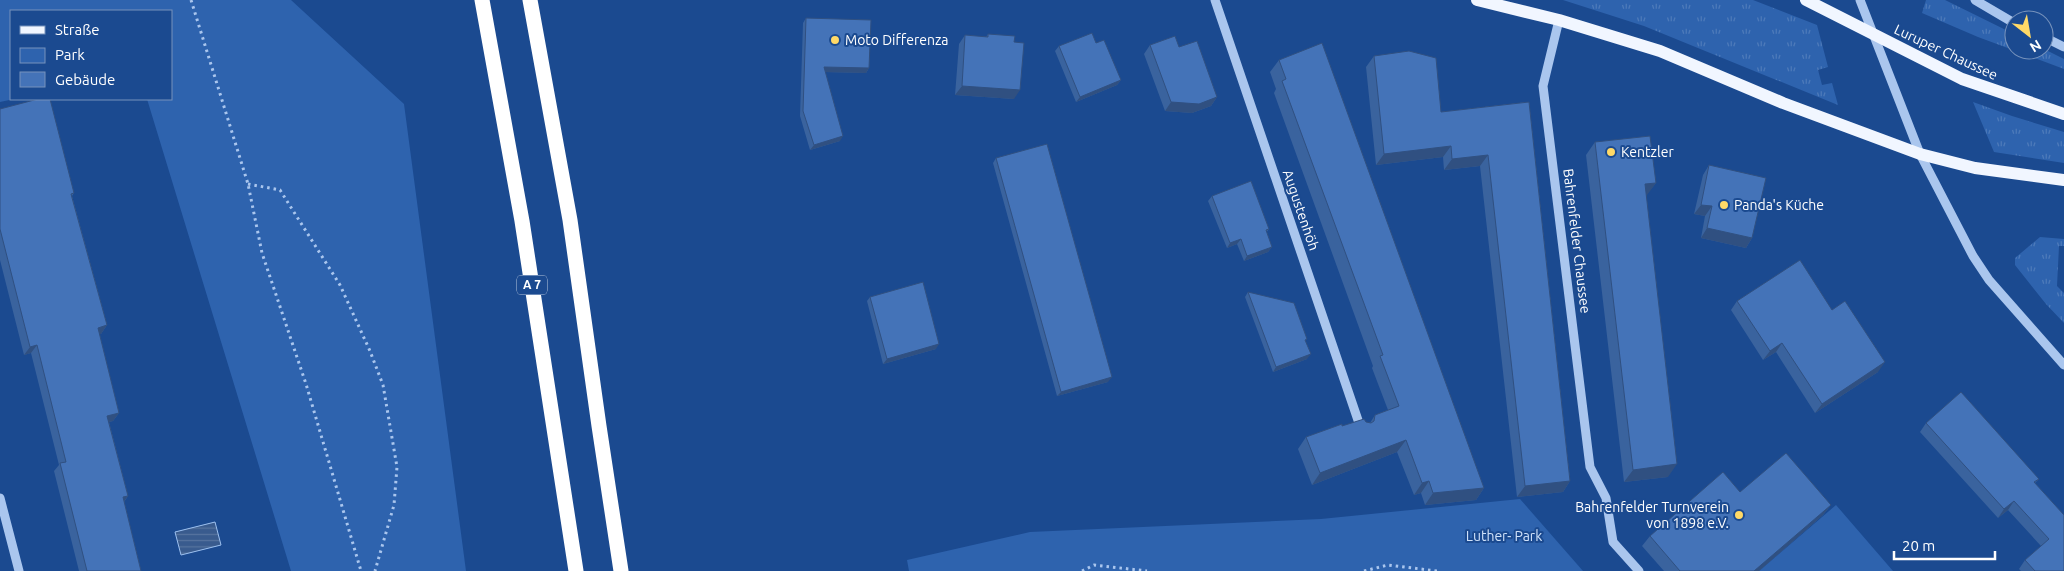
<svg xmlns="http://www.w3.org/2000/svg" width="2064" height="571" font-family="Ubuntu,sans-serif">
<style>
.grass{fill:url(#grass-tufts)}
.park{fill:#2e63ae}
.water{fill:url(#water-rules);stroke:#9dc1f0}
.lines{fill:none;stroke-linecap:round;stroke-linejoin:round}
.path{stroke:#aac6ee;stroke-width:3;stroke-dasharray:2.5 4;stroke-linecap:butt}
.minor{stroke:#aac6ee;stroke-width:9}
.major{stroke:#f1f6ff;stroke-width:12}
.highway{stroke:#fff;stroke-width:15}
.wall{fill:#3a639e}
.shaded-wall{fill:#305081}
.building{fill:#4473b8;stroke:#305081}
.poi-dot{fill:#ffd967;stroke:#1b4a90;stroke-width:2}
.labels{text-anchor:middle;stroke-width:4;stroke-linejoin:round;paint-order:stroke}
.shield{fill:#1b4a90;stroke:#bbc9de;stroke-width:1}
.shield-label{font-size:12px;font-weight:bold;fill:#fff}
.poi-label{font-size:14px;fill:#fff;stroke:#1b4a90;text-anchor:start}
.street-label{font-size:14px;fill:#fff;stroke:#1b4a90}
.park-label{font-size:14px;fill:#d0e2fa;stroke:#1b4a90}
</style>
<defs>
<pattern id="grass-tufts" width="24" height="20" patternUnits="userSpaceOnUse" patternTransform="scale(1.25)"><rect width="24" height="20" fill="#2e63ae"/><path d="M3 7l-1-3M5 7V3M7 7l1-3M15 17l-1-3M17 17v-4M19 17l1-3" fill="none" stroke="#4d7aba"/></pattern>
<pattern id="water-rules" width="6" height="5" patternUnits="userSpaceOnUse" patternTransform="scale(1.25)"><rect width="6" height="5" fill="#395b8e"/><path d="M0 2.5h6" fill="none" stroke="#57749f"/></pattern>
</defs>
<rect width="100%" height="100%" fill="#1b4a90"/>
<path class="grass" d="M 1563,0 L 1753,0 L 1817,25 L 1828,67 L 1818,70 L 1822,85 L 1832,83 L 1838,105 L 1644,26 Z
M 1926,0 L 1945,0 L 2014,34 L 2014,50 L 2044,49 L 2064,59 L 2064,69 L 1978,37 L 1922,13 Z
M 1973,102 L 2012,116 L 2064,132 L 2064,163 L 1994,152 Z
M 2040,237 L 2064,239 L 2064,246 L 2059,246 L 2057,286 L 2064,293 L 2064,323 L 2046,304 L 2015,265 L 2015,258 Z"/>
<path class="park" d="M 0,0 L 291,0 L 404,104 L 466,571 L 291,571 L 147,99 L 171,99 L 171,11 L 11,11 L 11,99 L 14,99 L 0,102 Z
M 1520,499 L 1583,571 L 909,571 L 907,560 L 1030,532 L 1321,519 Z
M 1836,505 L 1893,571 L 1759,571 Z"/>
<path class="water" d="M 215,522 L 221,545 L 181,555 L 175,532 Z"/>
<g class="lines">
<path class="path" d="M 191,0 L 248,184 L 262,253 L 306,384 L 361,571
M 248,184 L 280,190 L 340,285 L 370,351 L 383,385 L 397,467 L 394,505 L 375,571
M 1082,571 L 1094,565 L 1147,571
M 1364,571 L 1388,565 L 1437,571"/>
<path class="minor" d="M 1215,0 L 1361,429
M 1860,0 L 1920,154 L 1973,256 L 1989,280 L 2064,365
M 1975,0 L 2014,23
M 1559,20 L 1543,86 L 1590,467 L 1606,498 L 1613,542 L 1639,571
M 2044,37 L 2064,47
M 0,498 L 19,571"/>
<path class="major" d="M 1477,0 L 1559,20 L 1660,51 L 1783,103 L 1920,154 L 1975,168 L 2064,180
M 1806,0 L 1962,79 L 2064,114"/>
<path class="highway" d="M 482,0 L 522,221 L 576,571
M 530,0 L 570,220 L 599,426 L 621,571"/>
</g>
<path class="wall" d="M 806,18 L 869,68 L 866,73 L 825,72 L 840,141 L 810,150 L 800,116 L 803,23 Z
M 988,34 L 1014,42 L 1014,99 L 955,95 L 959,44 L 965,35 L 986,37 Z
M 1096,43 L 1121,80 L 1117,85 L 1076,102 L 1055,51 L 1059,46 Z
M 1150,45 L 1179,47 L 1217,97 L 1211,106 L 1192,113 L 1165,111 L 1144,54 Z
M 1374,56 L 1441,112 L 1529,102 L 1570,481 L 1563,492 L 1517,497 L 1480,166 L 1444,170 L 1443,157 L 1376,165 L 1366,67 Z
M 1279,60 L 1484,488 L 1476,500 L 1425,505 L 1421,493 L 1414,495 L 1397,452 L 1312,485 L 1298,449 L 1306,437 L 1342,426 L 1366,422 L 1370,423 L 1375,415 L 1388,410 L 1372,368 L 1373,366 L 1274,93 L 1276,89 L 1270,72 Z
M 0,109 L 74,193 L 72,196 L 107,325 L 101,334 L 99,334 L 119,413 L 113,421 L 109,422 L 128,496 L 124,502 L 141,571 L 79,571 L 54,471 L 59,465 L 31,353 L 24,355 L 0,260 Z
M 1595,142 L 1656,183 L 1646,195 L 1668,477 L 1624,482 L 1586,155 Z
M 996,158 L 1108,382 L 1057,396 L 993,163 Z
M 1709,165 L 1752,238 L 1746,248 L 1701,238 L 1705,216 L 1694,214 L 1703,175 Z
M 1212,196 L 1269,229 L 1266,233 L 1272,247 L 1268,252 L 1244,261 L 1237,244 L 1227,248 L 1208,201 Z
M 1248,292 L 1306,341 L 1307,359 L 1273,372 L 1245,297 Z
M 870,297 L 936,349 L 883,364 L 867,301 Z
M 1737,301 L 1832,310 L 1878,372 L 1815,413 L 1776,352 L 1763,360 L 1731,310 Z
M 1926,423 L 2039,479 L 2035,483 L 2064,571 L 2021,571 L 2019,569 L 2025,560 L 2041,546 L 2008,510 L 1998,518 L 1920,432 Z
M 1740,492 L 1831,505 L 1823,515 L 1759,571 L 1664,571 L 1642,546 L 1650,536 Z"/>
<path class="shaded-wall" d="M 824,67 L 869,68 L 866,73 L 820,72 Z
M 1121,80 L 1117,85 L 1076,102 L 1080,97 Z
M 962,86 L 1020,90 L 1014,99 L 955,95 Z
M 1217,97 L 1211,106 L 1192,113 L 1165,111 L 1171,102 Z
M 843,136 L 840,141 L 810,150 L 814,145 Z
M 1451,146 L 1443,157 L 1376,165 L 1384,154 Z
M 1488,155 L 1480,166 L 1444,170 L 1452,159 Z
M 1656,183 L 1647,195 L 1636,196 L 1645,184 Z
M 1701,205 L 1712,206 L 1705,216 L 1694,214 Z
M 1707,228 L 1752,238 L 1746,248 L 1701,238 Z
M 1241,239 L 1237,244 L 1227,248 L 1230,243 Z
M 1272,247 L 1268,252 L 1244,261 L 1247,256 Z
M 107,325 L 101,334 L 92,336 L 98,328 Z
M 1782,343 L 1776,352 L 1763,360 L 1770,351 Z
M 939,344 L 936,349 L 883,364 L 887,359 Z
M 37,345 L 31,353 L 24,355 L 30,347 Z
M 1311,354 L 1307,359 L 1273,372 L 1276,367 Z
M 1885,362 L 1878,372 L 1815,413 L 1822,404 Z
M 1112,377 L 1108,382 L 1057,396 L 1061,392 Z
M 119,413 L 113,421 L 101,424 L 107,416 Z
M 1406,440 L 1397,452 L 1312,485 L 1320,473 Z
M 1677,464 L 1668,477 L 1624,482 L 1633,470 Z
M 1429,481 L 1421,493 L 1414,495 L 1422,483 Z
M 1570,481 L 1563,492 L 1517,497 L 1525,486 Z
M 1484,488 L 1476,500 L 1425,505 L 1433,493 Z
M 128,496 L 122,504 L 123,497 Z
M 2014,501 L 2008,510 L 1998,518 L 2004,509 Z
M 1831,505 L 1823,515 L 1759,571 L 1754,571 Z"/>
<path class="building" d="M 806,18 L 871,20 L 869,68 L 824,67 L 843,136 L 814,145 L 803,111 Z
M 1092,33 L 1096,43 L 1104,40 L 1121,80 L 1080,97 L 1059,46 Z
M 988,34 L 1015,36 L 1014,42 L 1024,43 L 1020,90 L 962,86 L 965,35 L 988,37 Z
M 1175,36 L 1179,47 L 1197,41 L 1217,97 L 1199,104 L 1171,102 L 1150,45 Z
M 1322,43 L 1484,488 L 1433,493 L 1429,481 L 1422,483 L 1406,440 L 1320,473 L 1306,437 L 1342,424 L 1342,426 L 1364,419 L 1366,422 L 1371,423 L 1374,421 L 1375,415 L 1399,406 L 1380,356 L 1383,355 L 1282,81 L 1286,79 L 1279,60 Z
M 1409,51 L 1436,58 L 1441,112 L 1529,102 L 1570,481 L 1525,486 L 1488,155 L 1452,159 L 1451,146 L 1384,154 L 1374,56 Z
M 38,99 L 50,99 L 74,193 L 71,194 L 107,325 L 98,328 L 119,413 L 107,416 L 128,496 L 123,497 L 141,571 L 87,571 L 60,463 L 66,462 L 37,345 L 30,347 L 0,229 L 0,109 Z
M 1650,136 L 1656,183 L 1645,184 L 1677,464 L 1633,470 L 1595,142 Z
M 1047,144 L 1112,377 L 1061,392 L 996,158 Z
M 1709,165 L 1766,178 L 1752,238 L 1707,228 L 1712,206 L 1701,205 Z
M 1251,181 L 1269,229 L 1266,230 L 1272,247 L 1247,256 L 1241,239 L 1230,243 L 1212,196 Z
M 1800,260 L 1832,310 L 1845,301 L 1885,362 L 1822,404 L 1782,343 L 1770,351 L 1737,301 Z
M 923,282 L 939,344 L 887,359 L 870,297 Z
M 1248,292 L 1294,303 L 1307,339 L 1305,340 L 1311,354 L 1276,367 Z
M 1961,392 L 2039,479 L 2034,482 L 2064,515 L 2064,571 L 2035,571 L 2025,560 L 2049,539 L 2014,501 L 2004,509 L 1926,423 Z
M 1786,453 L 1831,505 L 1754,571 L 1680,571 L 1650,536 L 1723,472 L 1740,492 Z"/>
<g class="poi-dot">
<circle cx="835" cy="40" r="5"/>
<circle cx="1611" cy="152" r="5"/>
<circle cx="1724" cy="205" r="5"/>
<circle cx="1739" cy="515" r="5"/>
</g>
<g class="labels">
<rect class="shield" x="517" y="275.5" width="30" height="19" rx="4"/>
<g class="shield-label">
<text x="532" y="289">A 7</text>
</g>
<g class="poi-label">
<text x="845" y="45">Moto Differenza</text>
<text x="1621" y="157">Kentzler</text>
<text x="1734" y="210">Panda's Küche</text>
<text x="1729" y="512" text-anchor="end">Bahrenfelder Turnverein<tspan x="1729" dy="16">von 1898 e.V.</tspan></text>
</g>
<g class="street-label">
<text transform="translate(1946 52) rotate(25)" y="5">Luruper Chaussee</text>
<text transform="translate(1301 210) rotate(71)" y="5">Augustenhöh</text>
<text transform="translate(1577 241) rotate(83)" y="5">Bahrenfelder Chaussee</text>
</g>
<g class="park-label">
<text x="1504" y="541">Luther- Park</text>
</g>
</g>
<rect x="10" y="10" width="162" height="90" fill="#1b4a90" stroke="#7692bc"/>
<rect x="20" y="26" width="25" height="8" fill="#f1f6ff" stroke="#7692bc"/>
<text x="55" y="35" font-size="15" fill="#ffffff">Straße</text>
<rect x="20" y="48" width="25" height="15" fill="#2e63ae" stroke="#7692bc"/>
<text x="55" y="60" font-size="15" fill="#ffffff">Park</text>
<rect x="20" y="72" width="25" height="15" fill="#4473b8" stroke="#7692bc"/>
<text x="55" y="85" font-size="15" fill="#ffffff">Gebäude</text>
<g transform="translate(2029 35) rotate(149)"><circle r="24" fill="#1b4a90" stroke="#7692bc"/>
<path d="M0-4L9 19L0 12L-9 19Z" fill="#ffd967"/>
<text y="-8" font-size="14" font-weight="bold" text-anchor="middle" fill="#ffffff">N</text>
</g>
<path d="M1894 551v8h101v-8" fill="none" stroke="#ffffff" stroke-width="2.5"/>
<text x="1902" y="551" font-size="15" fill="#ffffff" stroke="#1b4a90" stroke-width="4" paint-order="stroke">20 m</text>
</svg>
